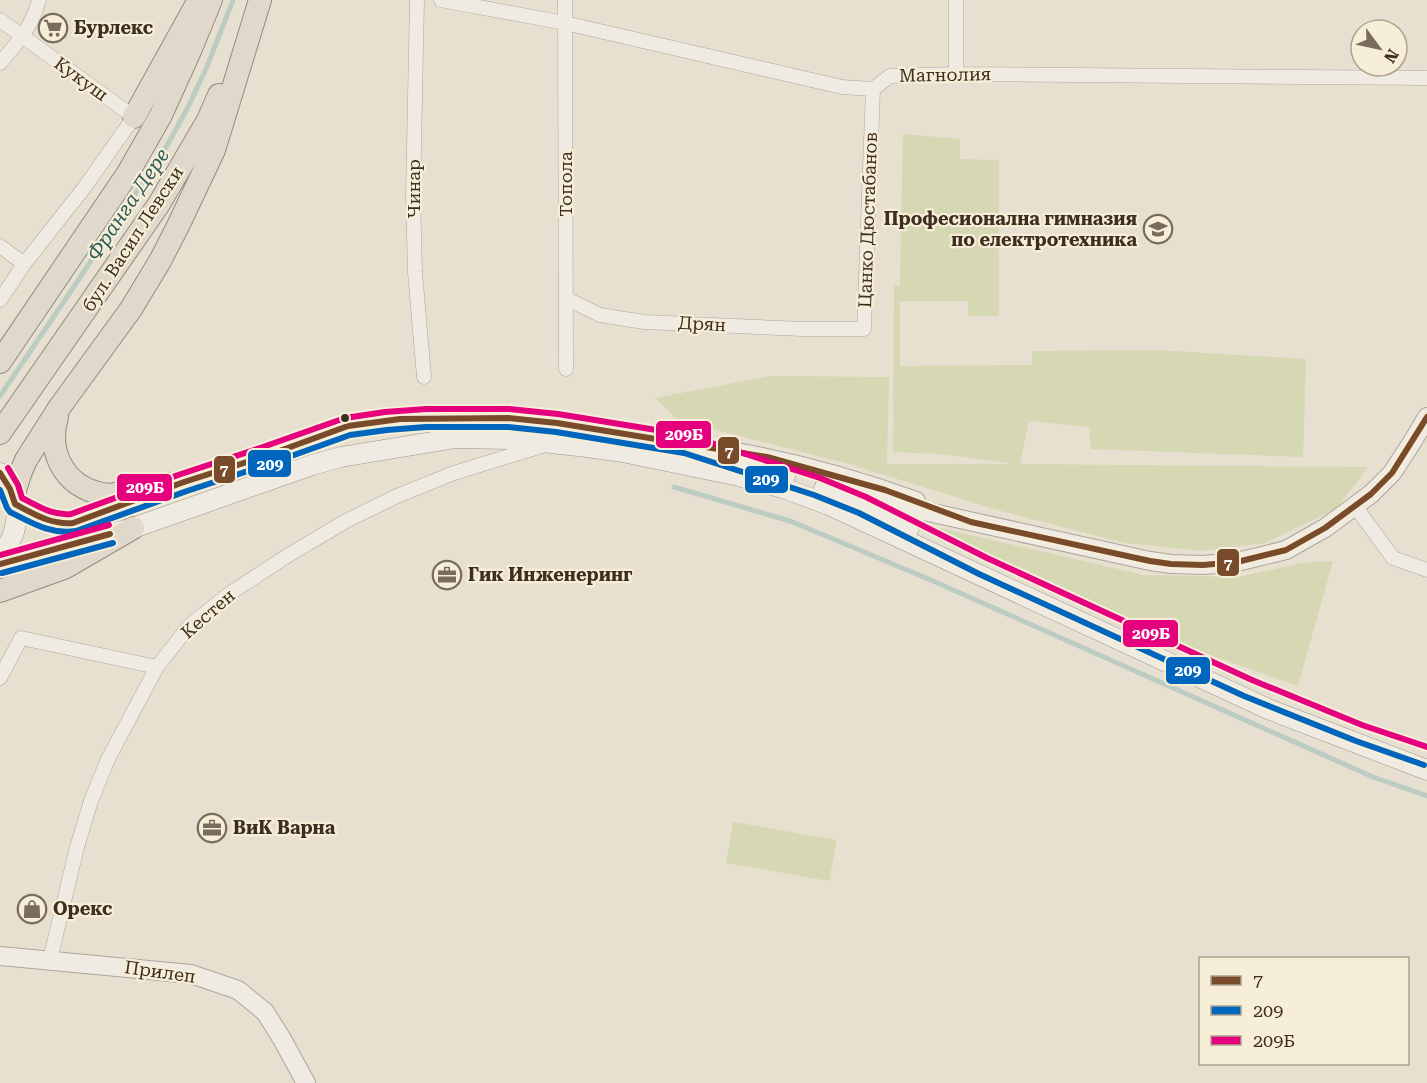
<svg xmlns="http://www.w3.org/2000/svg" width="1427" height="1083" font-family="'Roboto Serif',serif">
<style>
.green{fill:#d6d7b3}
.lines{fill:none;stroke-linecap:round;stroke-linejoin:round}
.stream{stroke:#bcccc2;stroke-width:5}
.minor-casing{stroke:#ada599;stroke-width:15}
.tertiary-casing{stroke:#ada599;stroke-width:20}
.secondary-casing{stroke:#9c958a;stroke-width:21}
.trunk-casing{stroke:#928b80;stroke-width:24}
.minor{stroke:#efebe3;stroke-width:14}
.tertiary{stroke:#efebe3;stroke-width:18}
.secondary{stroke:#efebe3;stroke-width:20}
.trunk{stroke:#e0d9cb;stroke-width:22}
.bus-1-casing{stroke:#f7eed8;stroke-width:10}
.bus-2-casing{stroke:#f7eed8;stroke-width:10}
.bus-3-casing{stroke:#f7eed8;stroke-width:10}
.bus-1{stroke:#7a4b2a;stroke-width:6}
.bus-2{stroke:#0065bd;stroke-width:6}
.bus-3{stroke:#e5007d;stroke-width:6}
.bus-dot{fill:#3d2e20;stroke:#f7eed8;stroke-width:2}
.labels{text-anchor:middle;stroke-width:4.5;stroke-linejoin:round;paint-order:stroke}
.poi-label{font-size:18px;font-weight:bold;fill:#3d2e20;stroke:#f7eed8;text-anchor:start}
.street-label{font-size:18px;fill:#3d2e20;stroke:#f7eed8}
.water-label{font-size:20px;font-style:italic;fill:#2f5d5a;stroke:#f7eed8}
.line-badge{stroke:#f7eed8;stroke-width:2}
.badge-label{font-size:16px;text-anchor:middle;font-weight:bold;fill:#fff}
</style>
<rect width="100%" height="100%" fill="#e7e0d1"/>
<path class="green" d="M 903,134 L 960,139 L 960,159 L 999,160 L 999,316 L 968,316 L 968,301 L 900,301 L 900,366 L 1032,365 L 1032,351 L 1157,350 L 1306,359 L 1303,457 L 1091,449 L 1089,427 L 1029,421 L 1020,464 L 1368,467 L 1336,509 L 1265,543 L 1203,551 L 1125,543 L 994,509 L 849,464 L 678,420 L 655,398 L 770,376 L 889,377 L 887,464 L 1013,464 L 942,454 L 893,452 L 894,286 L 900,285 Z
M 910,521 L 1144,575 L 1238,577 L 1302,563 L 1333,561 L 1298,686 L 1182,645 Z
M 733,822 L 837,840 L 829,881 L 726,863 Z"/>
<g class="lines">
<path class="stream" d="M 0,396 L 73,288 L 168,144 L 187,109 L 206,69 L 233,0
M 674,487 L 790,521 L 931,580 L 1373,777 L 1427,796"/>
<g class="minor-casing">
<path id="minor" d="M 417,0 L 413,195 L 415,272 L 424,377
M 441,0 L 565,23 L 842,87 L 873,89 L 890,76 L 956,74 L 1427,78
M 565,0 L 566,369
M 956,0 L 956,74
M 0,20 L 134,117 L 84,188 L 24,264 L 0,300
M 0,63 C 18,42 32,27 39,0
M 0,246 L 24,264
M 567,299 L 600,315 L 644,322 L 802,329 L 864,329 L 873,89
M 1355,506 L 1393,558 L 1427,570
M 0,678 L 21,638 L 157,667
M 50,960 L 77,847 L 91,801 L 108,759 L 157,667 L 189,626 L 229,594 L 287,556 L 346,521 L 397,496 L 454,473 L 545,445"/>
</g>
<g class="tertiary-casing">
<path id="tertiary" d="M 725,450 C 789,461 855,479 916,501
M 864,505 L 901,506 L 1150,561 L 1171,564 L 1203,565 L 1237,562 L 1286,550 L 1325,528 L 1371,494 L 1392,473 L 1411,444 L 1427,417
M 0,956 L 191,974 L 238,990 L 265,1012 L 282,1039 L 306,1083"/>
</g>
<g class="secondary-casing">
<path id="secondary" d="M 0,473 C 21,499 23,530 0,555
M 824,489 L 863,505 L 909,528
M 15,504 C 34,513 52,527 73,523 L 184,482 L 263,457 L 348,426 L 400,419 L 508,418 L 557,423 L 686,444 L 785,476
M 0,564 L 133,528 L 312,465 L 341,457 L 456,438 L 517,439 L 587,447 L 623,452 L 739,476 L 783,488 L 829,505 L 1268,709 L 1427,770"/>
</g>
<g class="trunk-casing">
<path id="trunk" d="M 134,117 L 195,7
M 0,362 L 128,173 L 161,115 L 190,51 L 211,0
M 57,417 C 46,456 68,491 109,495 L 184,482
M 0,433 L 159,204 L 208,120 L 219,95
M 13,497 L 20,474 L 26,460 L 59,408 L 131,309 L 160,261 L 178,226 L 214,150 L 260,0
M 0,591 L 64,568 L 133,528"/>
</g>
<use href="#minor" class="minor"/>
<use href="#tertiary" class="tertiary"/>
<use href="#secondary" class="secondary"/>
<use href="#trunk" class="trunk"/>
<g class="bus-1-casing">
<path id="bus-1" d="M 0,473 L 10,489 L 15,504 C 34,514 51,525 73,523 L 184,482 L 263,457 L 348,426 L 400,419 L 508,418 L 557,423 L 767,457 L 885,490 L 971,522 L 1150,561 L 1171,564 L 1203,565 L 1237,562 L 1286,550 L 1325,528 L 1371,494 L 1392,473 L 1427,417
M 0,564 L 110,534"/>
</g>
<g class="bus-2-casing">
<path id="bus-2" d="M 0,490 L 7,508 L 10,512 C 32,523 51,535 76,531 L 187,491 L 266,465 L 350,435 L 387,430 L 426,427 L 508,427 L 556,432 L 684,453 L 814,495 L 859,513 L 979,574 L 1244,696 L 1356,741 L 1424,765
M 2,573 L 113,543"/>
</g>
<g class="bus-3-casing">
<path id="bus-3" d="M 8,468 L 18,485 L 22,498 C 38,506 53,516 71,514 L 181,474 L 260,448 L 345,418 L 385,412 L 426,409 L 509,409 L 558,414 L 687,435 L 820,478 L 866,497 L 987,558 L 1252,680 L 1362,725 L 1427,747
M 0,555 L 109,525"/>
</g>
<use href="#bus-1" class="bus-1"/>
<use href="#bus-2" class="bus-2"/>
<use href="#bus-3" class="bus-3"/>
</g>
<defs>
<g id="supermarket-ring" transform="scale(1.5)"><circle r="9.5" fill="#f7eed8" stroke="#786c5e" stroke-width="1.5"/><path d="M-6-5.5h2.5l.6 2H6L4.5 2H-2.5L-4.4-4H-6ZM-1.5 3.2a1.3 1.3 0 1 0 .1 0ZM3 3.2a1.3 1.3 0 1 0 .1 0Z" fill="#786c5e"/></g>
<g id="school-ring" transform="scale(1.5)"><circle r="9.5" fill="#f7eed8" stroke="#786c5e" stroke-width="1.5"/><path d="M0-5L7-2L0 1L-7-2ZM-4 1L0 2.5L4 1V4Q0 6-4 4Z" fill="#786c5e"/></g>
<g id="office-ring" transform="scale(1.5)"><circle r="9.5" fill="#f7eed8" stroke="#786c5e" stroke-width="1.5"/><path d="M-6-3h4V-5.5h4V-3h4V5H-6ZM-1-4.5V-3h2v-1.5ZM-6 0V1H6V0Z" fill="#786c5e"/></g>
<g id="shop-ring" transform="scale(1.5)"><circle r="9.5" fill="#f7eed8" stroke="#786c5e" stroke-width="1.5"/><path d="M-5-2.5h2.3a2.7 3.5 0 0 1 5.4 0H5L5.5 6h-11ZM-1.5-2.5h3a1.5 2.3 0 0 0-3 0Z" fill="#786c5e"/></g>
</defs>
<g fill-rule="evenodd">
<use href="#supermarket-ring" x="53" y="28"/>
<use href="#school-ring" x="1158" y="229"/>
<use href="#office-ring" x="447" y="575"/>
<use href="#office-ring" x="212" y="828"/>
<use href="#shop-ring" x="32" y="909"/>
</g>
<circle class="bus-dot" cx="345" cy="418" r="5"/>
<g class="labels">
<g class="poi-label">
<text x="74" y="34">Бурлекс</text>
<text x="1137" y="225" text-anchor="end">Професионална гимназия<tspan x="1137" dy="21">по електротехника</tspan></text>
<text x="468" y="581">Гик Инженеринг</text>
<text x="233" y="834">ВиК Варна</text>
<text x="53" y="915">Орекс</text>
</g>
<g class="street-label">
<text transform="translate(945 75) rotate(-1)" y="6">Магнолия</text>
<text transform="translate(81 79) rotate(36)" y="6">Кукуш</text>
<text transform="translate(566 184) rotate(-90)" y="6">Топола</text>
<text transform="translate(414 189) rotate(-90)" y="6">Чинар</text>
<text transform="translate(868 220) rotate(-88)" y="6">Цанко Дюстабанов</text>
<text transform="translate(133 239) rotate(-57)" y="6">бул. Васил Левски</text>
<text transform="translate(702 324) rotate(3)" y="6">Дрян</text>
<text transform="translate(208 614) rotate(-41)" y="6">Кестен</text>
<text transform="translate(160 972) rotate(8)" y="6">Прилеп</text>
</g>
<g class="water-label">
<text transform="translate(128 204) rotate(-56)" y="7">Франга Дере</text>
</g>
</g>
<g class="line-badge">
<rect x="655" y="420" width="57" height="29" rx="6" fill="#e5007d"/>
<rect x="717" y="436" width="23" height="29" rx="6" fill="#7a4b2a"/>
<rect x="247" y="449" width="45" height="29" rx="6" fill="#0065bd"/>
<rect x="213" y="455" width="23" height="29" rx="6" fill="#7a4b2a"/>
<rect x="744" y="465" width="45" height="29" rx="6" fill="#0065bd"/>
<rect x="116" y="473" width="57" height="29" rx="6" fill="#e5007d"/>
<rect x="1216" y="548" width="24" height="29" rx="6" fill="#7a4b2a"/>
<rect x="1122" y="619" width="57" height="29" rx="6" fill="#e5007d"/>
<rect x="1165" y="656" width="46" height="29" rx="6" fill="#0065bd"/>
</g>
<g class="badge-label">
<text x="684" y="440">209Б</text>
<text x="729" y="457">7</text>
<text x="270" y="470">209</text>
<text x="224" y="475">7</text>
<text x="766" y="485">209</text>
<text x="145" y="493">209Б</text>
<text x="1228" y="569">7</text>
<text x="1151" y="639">209Б</text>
<text x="1188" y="676">209</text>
</g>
<rect x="1199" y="957" width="210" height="108" fill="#f7eed8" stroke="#ada18e" stroke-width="1.5"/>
<rect x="1211" y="976" width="30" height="9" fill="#7a4b2a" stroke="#ada18e" stroke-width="1.5"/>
<text x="1253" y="987" font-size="18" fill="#3d2e20">7</text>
<rect x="1211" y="1006" width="30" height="9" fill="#0065bd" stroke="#ada18e" stroke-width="1.5"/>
<text x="1253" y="1017" font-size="18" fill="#3d2e20">209</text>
<rect x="1211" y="1036" width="30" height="9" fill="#e5007d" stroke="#ada18e" stroke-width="1.5"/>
<text x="1253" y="1047" font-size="18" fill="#3d2e20">209Б</text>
<g transform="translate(1379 48) rotate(123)"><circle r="28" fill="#f7eed8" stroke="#ada18e" stroke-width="1.5"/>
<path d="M0-4.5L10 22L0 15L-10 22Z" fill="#786c5e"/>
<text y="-9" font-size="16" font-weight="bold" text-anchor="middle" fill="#3d2e20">N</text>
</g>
</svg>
